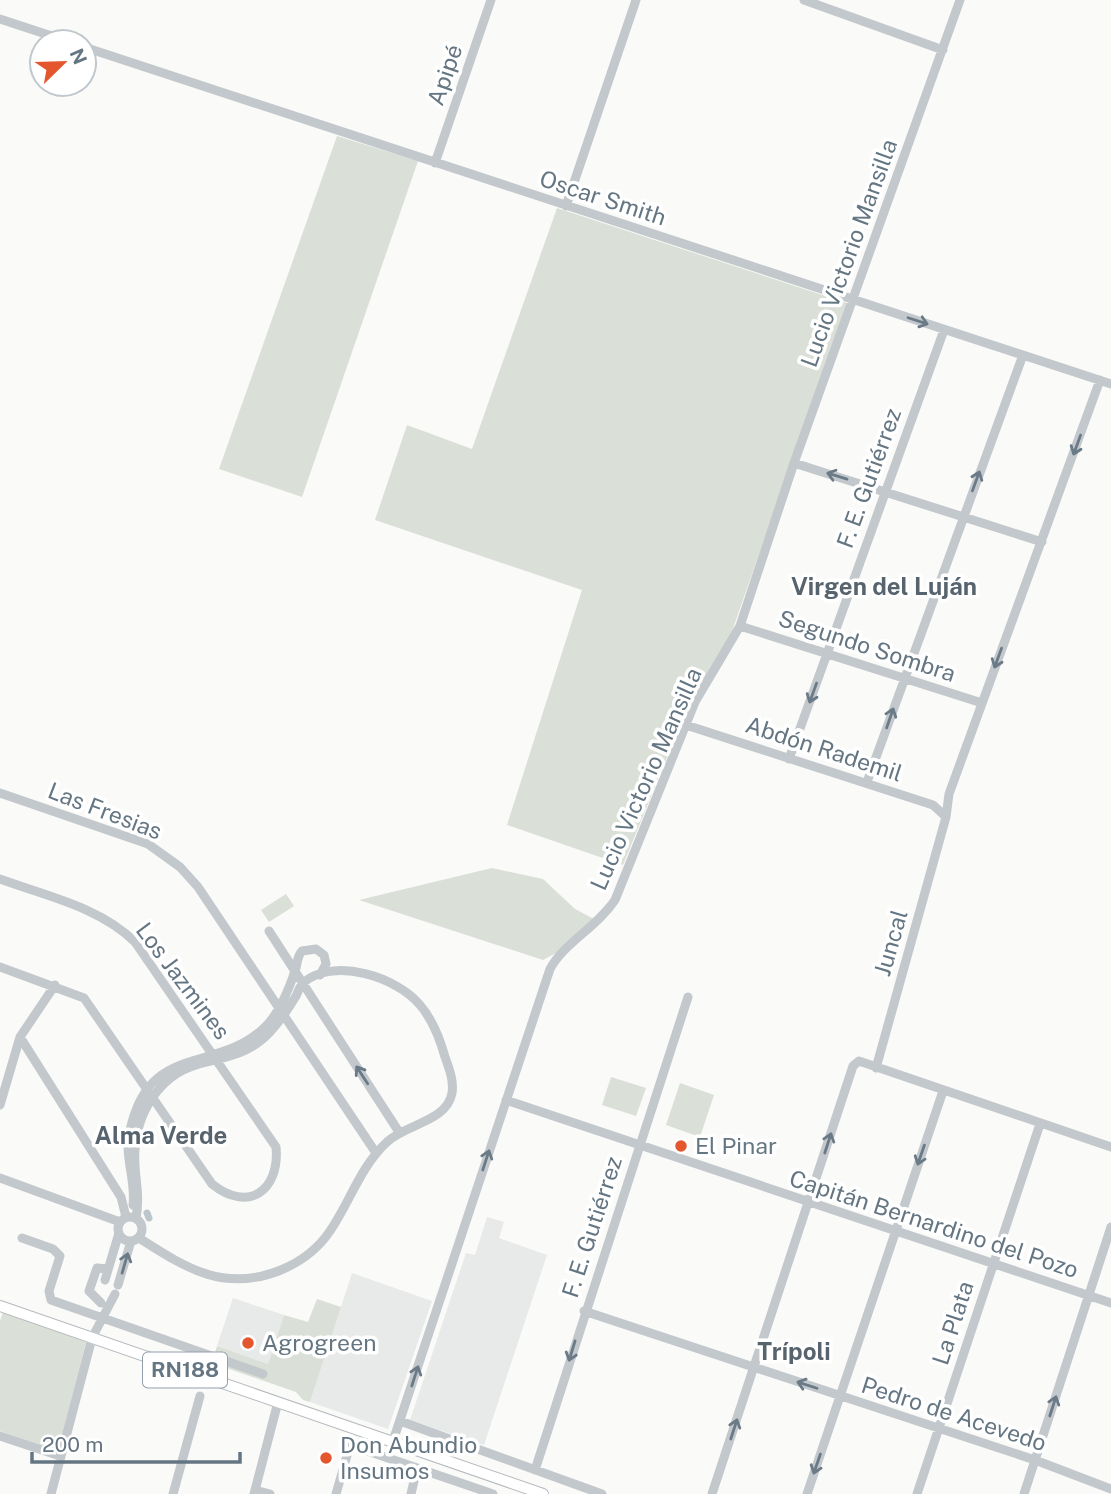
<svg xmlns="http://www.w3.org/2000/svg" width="1111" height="1494" font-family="'Public Sans',sans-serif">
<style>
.built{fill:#e8e9e9}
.green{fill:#dadfd7}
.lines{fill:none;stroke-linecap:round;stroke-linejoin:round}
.canal{stroke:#bbc7cb;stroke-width:7}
.major-casing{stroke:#b5babe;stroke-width:12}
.minor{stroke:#c3c8cc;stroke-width:9}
.major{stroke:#fff;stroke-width:10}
.oneway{stroke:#6a7a87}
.poi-dot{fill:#e4572e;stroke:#fff;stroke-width:2.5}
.labels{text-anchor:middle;stroke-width:7;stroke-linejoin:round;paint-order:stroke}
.shield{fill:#fff;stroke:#939fa8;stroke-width:2}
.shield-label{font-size:21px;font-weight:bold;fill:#657683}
.street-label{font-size:23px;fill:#657683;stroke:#fff}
.poi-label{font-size:23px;fill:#657683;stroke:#fff;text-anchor:start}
.neighbourhood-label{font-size:24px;font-weight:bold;fill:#57646e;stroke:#fff}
</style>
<rect width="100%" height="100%" fill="#fafaf8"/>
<path class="built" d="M 487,1217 L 504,1222 L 499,1238 L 547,1255 L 484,1445 L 410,1420 L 466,1253 L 475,1255 Z
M 352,1273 L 432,1301 L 388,1429 L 310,1402 Z
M 233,1298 L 284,1315 L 268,1364 L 217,1346 Z"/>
<path class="green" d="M 337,136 L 418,161 L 302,497 L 219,469 Z
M 557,208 L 847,303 L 730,637 L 688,706 L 623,865 L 507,825 L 582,590 L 375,520 L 407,425 L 472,449 Z
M 492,868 L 543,879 L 575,909 L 594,919 L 558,952 L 543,960 L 359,900 Z
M 286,894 L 294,906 L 269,922 L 261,910 Z
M 611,1077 L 646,1088 L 636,1116 L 602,1105 Z
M 680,1083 L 714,1095 L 700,1137 L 666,1125 Z
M 317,1299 L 341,1307 L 310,1402 L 303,1400 L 296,1392 L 212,1363 L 217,1346 L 268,1364 L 284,1315 L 308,1322 Z
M 3,1312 L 86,1342 L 58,1451 L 0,1431 L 0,1321 Z"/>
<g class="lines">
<path class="canal" d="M 147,1213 L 149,1218"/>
<g class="major-casing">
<path id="major" d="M 0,1306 L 543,1494"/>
</g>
<path class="minor" d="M 804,0 L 943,50
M 0,19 L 70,42
M 84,47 L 1111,384
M 435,163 L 491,0
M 566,206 L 636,0
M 794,463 L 1042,542
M 740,626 L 982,703
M 686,725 L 933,805 L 946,817
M 789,759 L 944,330
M 867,782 L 1023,355
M 0,793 L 148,844 L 180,867 L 198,887 L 376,1153
M 0,879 C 46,896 100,907 135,942 L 276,1147 C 280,1191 248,1213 212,1184 L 84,998 L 0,967
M 269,931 L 399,1132
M 20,1037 L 121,1197 L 126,1217
M 876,1068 L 946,817 L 949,794 L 1100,380
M 506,1100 L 1111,1303
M 0,1105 L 20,1037 L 55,985
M 0,1178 L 120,1222
M 133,1205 C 136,1181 125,1159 129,1135 C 147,1040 214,1075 264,1028 C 278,1015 289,989 295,971 C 298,964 296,958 302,951 L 316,949 L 324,955 L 326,964 L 320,975
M118 1229a12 12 0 1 1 24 0a12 12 0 1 1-24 0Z
M 136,1218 C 141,1192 133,1174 135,1150 C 137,1113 159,1076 196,1065 C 220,1058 244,1056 264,1038 C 277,1026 287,1011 296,996 C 298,992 300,985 304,982 C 335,957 397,977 420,1005 C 432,1019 440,1039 445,1057 C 449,1068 454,1081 452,1093 C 447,1122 405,1124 387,1142 C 360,1167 350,1202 330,1231 C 318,1249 300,1262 281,1270 C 224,1293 186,1268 139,1238
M 22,1238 L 53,1249 L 60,1256 L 49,1291 L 51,1300 L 263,1374
M 105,1280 L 119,1233
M 118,1285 L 131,1241
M 101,1303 L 89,1291 L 97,1268 L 108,1269
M 584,1311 L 1035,1460 L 1111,1489
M 400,1421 L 602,1494
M 0,1436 L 60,1456
M 393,1441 L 550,969 C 565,942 596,928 615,900 L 695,702 L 740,626 L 794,463 L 960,0
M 535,1470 L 688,997
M 255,1490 L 270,1494
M 51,1494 L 92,1338 L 115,1294
M 173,1494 L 200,1396
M 254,1494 L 278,1402
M 336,1494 L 350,1445 L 493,1494
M 411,1494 L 417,1468
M 712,1494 L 853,1066 L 859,1061 L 1111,1147
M 807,1494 L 943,1091
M 917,1494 L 1040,1124
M 1024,1494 L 1111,1227"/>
<use href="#major" class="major"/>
</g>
<defs><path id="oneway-shaft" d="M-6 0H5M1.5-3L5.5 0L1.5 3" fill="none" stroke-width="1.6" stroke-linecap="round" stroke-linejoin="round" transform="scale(1.75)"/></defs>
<g class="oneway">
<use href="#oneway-shaft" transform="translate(918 321) rotate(18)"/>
<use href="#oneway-shaft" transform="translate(1077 445) rotate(110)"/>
<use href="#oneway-shaft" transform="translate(837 476) rotate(-163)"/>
<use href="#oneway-shaft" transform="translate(976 481) rotate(-70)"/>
<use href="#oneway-shaft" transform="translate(998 658) rotate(110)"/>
<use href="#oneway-shaft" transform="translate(813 693) rotate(110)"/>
<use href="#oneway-shaft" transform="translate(890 718) rotate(-71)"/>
<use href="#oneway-shaft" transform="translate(362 1075) rotate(-123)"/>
<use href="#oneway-shaft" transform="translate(828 1143) rotate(-72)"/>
<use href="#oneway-shaft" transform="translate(921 1155) rotate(109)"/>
<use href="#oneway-shaft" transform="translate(486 1160) rotate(-72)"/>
<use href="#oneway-shaft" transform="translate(125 1263) rotate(-74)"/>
<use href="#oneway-shaft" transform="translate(572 1351) rotate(107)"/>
<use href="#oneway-shaft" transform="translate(415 1376) rotate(-72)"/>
<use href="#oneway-shaft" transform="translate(807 1385) rotate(-162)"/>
<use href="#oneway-shaft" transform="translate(1053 1406) rotate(-72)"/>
<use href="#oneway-shaft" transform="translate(734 1429) rotate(-72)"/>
<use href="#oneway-shaft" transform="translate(817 1464) rotate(109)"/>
</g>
<g class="poi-dot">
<circle cx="681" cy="1146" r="7"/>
<circle cx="248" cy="1343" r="7"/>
<circle cx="326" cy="1458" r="7"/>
</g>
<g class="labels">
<rect class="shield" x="143" y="1352.5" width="84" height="35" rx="5"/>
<g class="shield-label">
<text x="185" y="1377">RN188</text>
</g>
<g class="street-label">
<text transform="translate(445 75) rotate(-71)" y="8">Apipé</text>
<text transform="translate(603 198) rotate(18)" y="8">Oscar Smith</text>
<text transform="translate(849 253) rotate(-70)" y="8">Lucio Victorio Mansilla</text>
<text transform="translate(869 478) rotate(-70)" y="8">F. E. Gutiérrez</text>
<text transform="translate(867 646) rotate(18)" y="8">Segundo Sombra</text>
<text transform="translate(824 749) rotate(18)" y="8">Abdón Rademil</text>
<text transform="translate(646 779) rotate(-66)" y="8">Lucio Victorio Mansilla</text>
<text transform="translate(105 811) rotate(21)" y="8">Las Fresias</text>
<text transform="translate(891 943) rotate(-74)" y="8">Juncal</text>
<text transform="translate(183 981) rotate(53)" y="8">Los Jazmines</text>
<text transform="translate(934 1224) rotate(18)" y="8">Capitán Bernardino del Pozo</text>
<text transform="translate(592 1227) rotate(-72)" y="8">F. E. Gutiérrez</text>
<text transform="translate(953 1323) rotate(-72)" y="8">La Plata</text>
<text transform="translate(954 1414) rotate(18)" y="8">Pedro de Acevedo</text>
</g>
<g class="poi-label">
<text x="695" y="1154">El Pinar</text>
<text x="262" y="1351">Agrogreen</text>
<text x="340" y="1453">Don Abundio<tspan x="340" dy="26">Insumos</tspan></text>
</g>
<g class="neighbourhood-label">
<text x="884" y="595">Virgen del Luján</text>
<text x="161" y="1144">Alma Verde</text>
<text x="794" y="1360">Trípoli</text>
</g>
</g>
<g transform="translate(63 63) rotate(67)"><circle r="33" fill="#ffffff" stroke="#c1c8cd" stroke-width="2"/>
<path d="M0-5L12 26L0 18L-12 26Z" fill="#e4572e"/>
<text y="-10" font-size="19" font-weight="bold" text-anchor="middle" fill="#657683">N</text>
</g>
<path d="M32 1452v10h208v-10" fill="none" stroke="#657683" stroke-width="3.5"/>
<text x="42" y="1452" font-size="21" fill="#657683" stroke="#ffffff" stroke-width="5" paint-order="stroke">200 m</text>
</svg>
